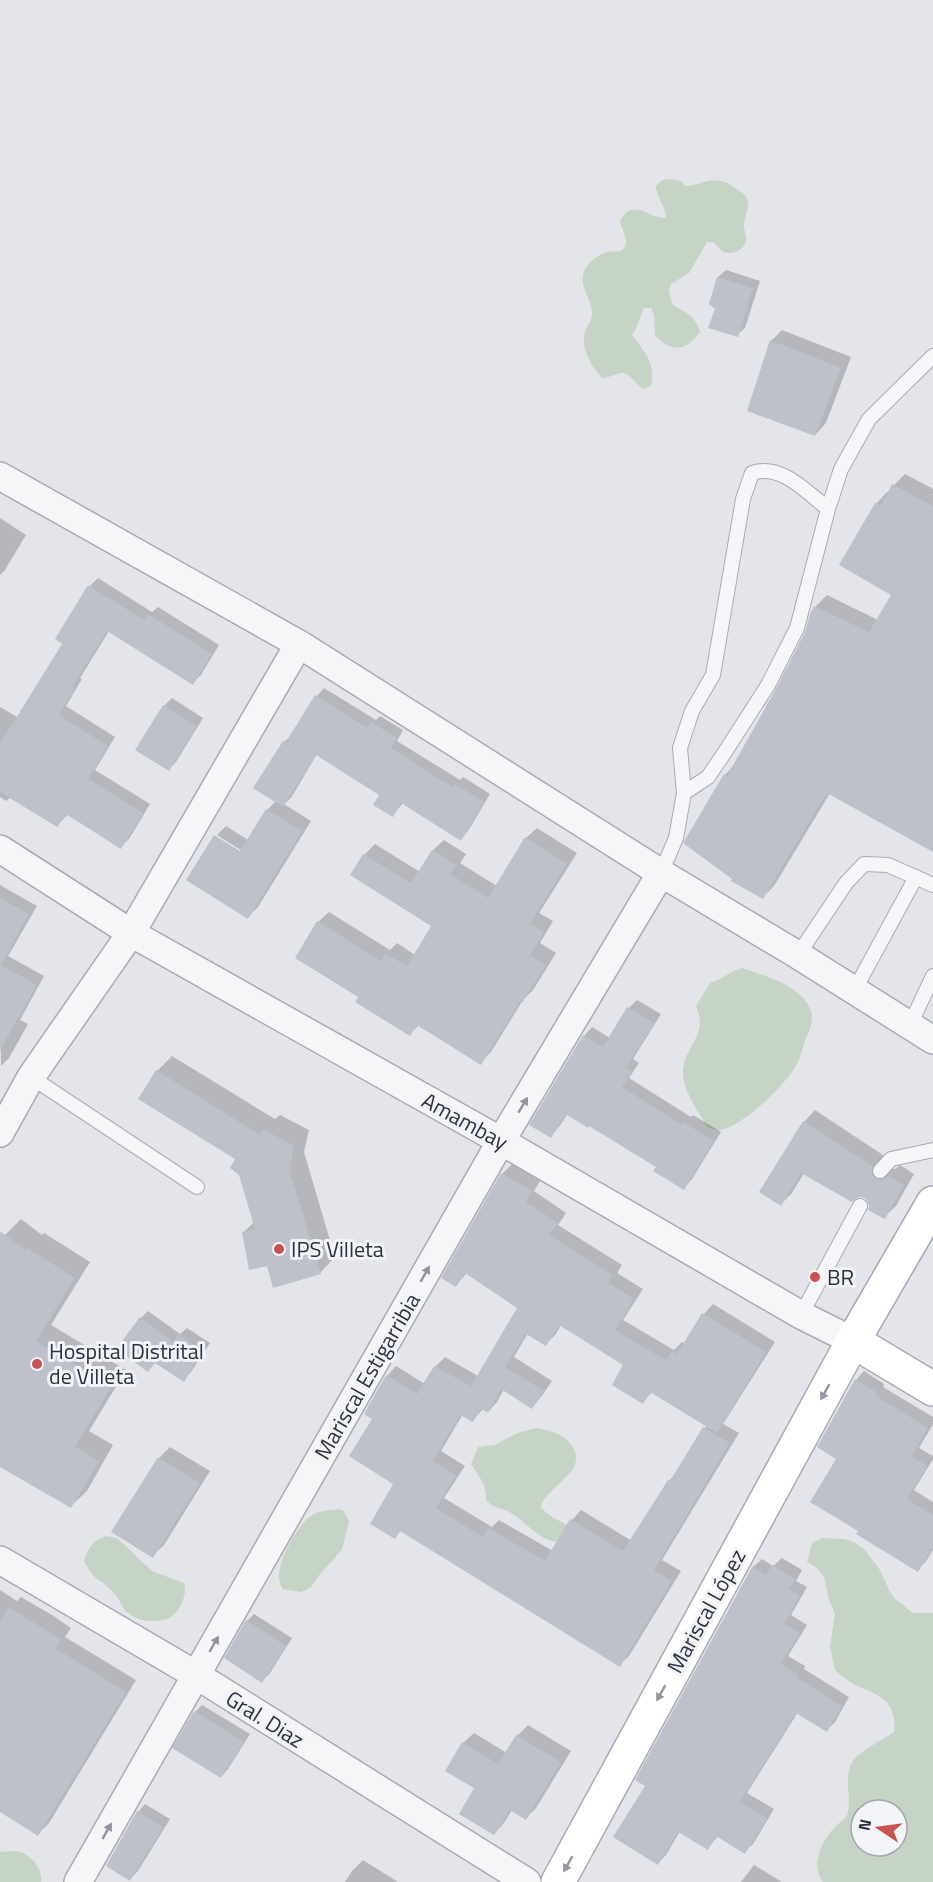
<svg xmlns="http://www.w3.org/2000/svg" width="933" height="1882" font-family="'Titillium Web',sans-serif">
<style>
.green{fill:#c6d4c5;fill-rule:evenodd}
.shadow{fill:#0003;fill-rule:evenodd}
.building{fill:#bec0ca}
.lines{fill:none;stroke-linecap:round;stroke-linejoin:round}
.service-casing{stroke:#a8abb5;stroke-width:16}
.minor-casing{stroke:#a8abb5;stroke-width:30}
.secondary-casing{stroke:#a8abb5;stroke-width:36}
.primary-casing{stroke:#a3a7b6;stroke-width:36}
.service{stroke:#f6f6f9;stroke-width:14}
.minor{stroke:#f6f6f9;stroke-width:27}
.secondary{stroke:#fff;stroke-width:33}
.primary{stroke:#fff;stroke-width:33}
.oneway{fill:#91939e}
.oneway2{fill:#9698a0}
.poi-dot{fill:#c9514f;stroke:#f3f4f8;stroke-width:2}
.labels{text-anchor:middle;stroke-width:6;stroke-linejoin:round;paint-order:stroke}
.street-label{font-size:22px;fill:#2c3042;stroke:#f3f4f8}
.poi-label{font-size:22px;fill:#2c3042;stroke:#f3f4f8;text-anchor:start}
</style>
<rect width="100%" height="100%" fill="#e3e5eb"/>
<path class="green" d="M 668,179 L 681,181 L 685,186 C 698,186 708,178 721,181 C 727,182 732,186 738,190 C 757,201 744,210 744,226 C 744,231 747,236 746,240 C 745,250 733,255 724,252 C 720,250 717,246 714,242 L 707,242 L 689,273 L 671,284 L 669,290 L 672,304 C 686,314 695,314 700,332 C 686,352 671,353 655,335 L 654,315 L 651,308 L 644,308 C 639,318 638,327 632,335 C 645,353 656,363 651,386 L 644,389 C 637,386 631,374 623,373 C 617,373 609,378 602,378 C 592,367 580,348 585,332 C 587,325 592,321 592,314 C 592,297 574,282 588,265 C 592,260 600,254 607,252 C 613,250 620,254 624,248 C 630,240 621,229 620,221 C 634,196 647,219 666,218 C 666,206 656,197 656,186 L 661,181 Z
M 742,968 C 765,976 802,985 811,1011 C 814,1021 810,1029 806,1038 C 802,1050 799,1063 792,1072 C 779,1090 741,1127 720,1130 C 716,1131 711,1128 707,1127 C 699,1112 682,1090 683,1072 C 684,1045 709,1036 696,1006 L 710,983 C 722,979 730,972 742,968 Z
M 536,1428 C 551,1431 563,1433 572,1446 C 590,1472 544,1487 541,1507 C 549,1518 562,1520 571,1529 L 560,1542 C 540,1542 527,1523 511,1513 C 503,1508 492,1508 486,1500 C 487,1483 479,1478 471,1464 L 478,1447 L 495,1445 L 517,1433 Z
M 339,1509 L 344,1511 L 349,1522 L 342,1549 L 335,1558 L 320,1574 L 311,1587 L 306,1590 L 300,1592 L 283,1589 C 269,1573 296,1526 312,1515 C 319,1510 330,1511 339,1509 Z
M 106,1536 L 117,1538 L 152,1571 L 184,1583 C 187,1592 183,1602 178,1610 C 169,1625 141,1624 128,1613 C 122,1609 120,1600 115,1594 C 102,1579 94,1582 84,1561 C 89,1547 92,1541 106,1536 Z
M 822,1538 L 845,1539 L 856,1543 L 865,1550 L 880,1570 L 889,1590 L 895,1599 L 913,1613 L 933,1613 L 933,1882 L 823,1882 C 809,1865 823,1838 837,1825 C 841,1821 845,1820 847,1815 C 853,1798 842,1777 853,1761 C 860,1751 882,1740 894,1732 C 897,1700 880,1696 855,1685 C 848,1681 841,1675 835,1670 L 830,1647 L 835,1614 L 829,1600 L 824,1577 L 817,1568 L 807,1562 L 812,1543 ZM 861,1810 L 897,1810 L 897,1846 L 861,1846 Z
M 14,1851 C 29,1852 43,1866 41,1882 L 0,1882 L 0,1852 Z"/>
<path class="shadow" d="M 726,270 L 760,281 L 745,328 L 737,335 L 717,308 L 718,277 Z
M 782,330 L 851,357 L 826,423 L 815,435 L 771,341 Z
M 905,474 L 933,489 L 933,842 L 830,793 L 774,886 L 763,897 L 734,879 L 685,843 L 725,775 L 735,764 L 807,632 L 811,614 L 816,606 L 827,595 L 878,620 L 893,595 L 876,504 L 887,492 L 889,493 L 894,485 Z
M 0,518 L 26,535 L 5,570 L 0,575 Z
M 98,578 L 152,612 L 158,607 L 219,645 L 201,675 L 192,683 L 109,631 L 80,678 L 82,679 L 66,706 L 115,737 L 95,770 L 150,804 L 129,839 L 120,847 L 68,814 L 57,826 L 11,797 L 6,801 L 0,797 L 0,707 L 19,718 L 64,644 L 90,586 Z
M 324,688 L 376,720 L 380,716 L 403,730 L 397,741 L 460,780 L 463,777 L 490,794 L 468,831 L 460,839 L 403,803 L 393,815 L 381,794 L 317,754 L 291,798 L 284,804 L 311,821 L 258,907 L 248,917 L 188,880 L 216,836 L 216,838 L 245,856 L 247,854 L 217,835 L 226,826 L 248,840 L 267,810 L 276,801 L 284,742 L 292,735 L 317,696 Z
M 172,698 L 203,718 L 176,762 L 169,769 L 138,750 L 164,706 Z
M 537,828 L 577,853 L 539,913 L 553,921 L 540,943 L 556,953 L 533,990 L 523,1000 L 491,1052 L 480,1063 L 419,1025 L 410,1034 L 360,997 L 318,922 L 329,912 L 390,950 L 397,943 L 415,955 L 433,926 L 352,874 L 364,855 L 375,844 L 420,872 L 433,850 L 444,840 L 466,854 L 460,863 L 497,886 L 526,838 Z
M 0,885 L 37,906 L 8,956 L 44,976 L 20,1020 L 28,1024 L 9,1058 L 1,1066 Z
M 637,1000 L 661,1014 L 633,1059 L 639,1063 L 629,1078 L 691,1117 L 693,1115 L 721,1132 L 692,1179 L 684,1188 L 658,1166 L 568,1113 L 559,1127 L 550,1136 L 584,1036 L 592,1027 L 610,1038 L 629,1008 Z
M 172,1056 L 275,1119 L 280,1115 L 309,1130 L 304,1152 L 335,1257 L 320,1273 L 268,1265 L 243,1233 L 255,1221 L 237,1159 L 157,1071 Z
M 815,1110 L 883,1155 L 882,1161 L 886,1167 L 895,1169 L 900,1165 L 914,1174 L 896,1206 L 884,1217 L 870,1205 L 866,1197 L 804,1173 L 792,1193 L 781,1204 L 761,1191 L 804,1122 Z
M 512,1164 L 540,1181 L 534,1191 L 566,1213 L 558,1225 L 622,1265 L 617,1273 L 643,1289 L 623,1320 L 674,1350 L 682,1342 L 685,1344 L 704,1314 L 713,1304 L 775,1342 L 723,1424 L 739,1433 L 662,1560 L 681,1571 L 629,1656 L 619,1665 L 401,1530 L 394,1537 L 396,1483 L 374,1418 L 387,1376 L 396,1366 L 425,1384 L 435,1367 L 445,1357 L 478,1376 L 519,1307 L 467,1273 L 456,1285 L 502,1174 ZM 561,1325 L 625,1364 L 643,1402 L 652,1392 L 707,1425 L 676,1473 L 669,1481 L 632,1541 L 581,1510 L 572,1520 L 553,1551 L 499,1520 L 492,1527 L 444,1498 L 465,1466 L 441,1451 L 463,1414 L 473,1420 L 483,1409 L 488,1412 L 497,1402 L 504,1389 L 532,1407 L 541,1397 L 552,1381 L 514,1357 L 528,1333 L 546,1344 L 556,1334 Z
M 21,1219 L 42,1235 L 44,1233 L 90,1262 L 51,1325 L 126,1370 L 89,1431 L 113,1445 L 87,1491 L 71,1506 L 0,1465 L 0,1244 L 5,1235 Z
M 148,1311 L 180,1334 L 187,1328 L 210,1343 L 191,1372 L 183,1380 L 141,1318 Z
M 864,1371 L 884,1384 L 883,1387 L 933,1417 L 933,1424 L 919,1448 L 933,1456 L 933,1459 L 914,1490 L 933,1502 L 933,1550 L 926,1561 L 918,1570 L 860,1531 L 838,1458 L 856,1380 Z
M 170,1447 L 210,1471 L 164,1545 L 152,1556 L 159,1458 Z
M 782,1558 L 802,1570 L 796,1581 L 807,1587 L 791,1615 L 807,1625 L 788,1656 L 805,1666 L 804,1669 L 849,1697 L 835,1722 L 827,1730 L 798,1712 L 747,1793 L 774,1809 L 753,1844 L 744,1852 L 718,1836 L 708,1848 L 680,1831 L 666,1855 L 658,1863 L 647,1785 L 742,1586 L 753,1567 L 762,1559 L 773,1566 Z
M 0,1590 L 17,1601 L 21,1597 L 52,1615 L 71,1628 L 65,1637 L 136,1680 L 49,1823 L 38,1834 L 0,1810 Z
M 254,1614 L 292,1638 L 270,1673 L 262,1681 L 247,1621 Z
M 202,1705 L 250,1734 L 228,1769 L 221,1777 L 195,1712 Z
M 528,1725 L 571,1751 L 536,1808 L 526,1818 L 512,1810 L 504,1823 L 494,1834 L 476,1788 L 463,1743 L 474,1733 L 507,1753 L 517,1736 Z
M 145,1804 L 170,1819 L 138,1871 L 130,1879 L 108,1865 L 138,1812 Z
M 363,1860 L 398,1882 L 345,1882 L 352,1871 Z
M 754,1865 L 782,1882 L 741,1882 Z"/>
<path class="building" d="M 717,277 L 753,288 L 738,337 L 708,328 L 715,309 L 709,304 Z
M 770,340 L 841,368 L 815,436 L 747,411 Z
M 892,484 L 933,506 L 933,852 L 827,793 L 763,899 L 731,881 L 732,879 L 683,843 L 724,774 L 727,776 L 776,689 L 805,632 L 810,614 L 814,606 L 869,632 L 891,595 L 839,565 L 875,503 L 881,506 Z
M 88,585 L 144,620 L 148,614 L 212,654 L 193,685 L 107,631 L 72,687 L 75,688 L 59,715 L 108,746 L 88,779 L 143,813 L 121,849 L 66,814 L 57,827 L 0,792 L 0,744 L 62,644 L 55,639 Z
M 315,695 L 368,728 L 371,722 L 397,738 L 391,748 L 452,787 L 455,784 L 484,802 L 461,841 L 401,803 L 393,817 L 373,805 L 379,795 L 316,755 L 283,807 L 253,788 L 283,741 L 286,742 Z
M 163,705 L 197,726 L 169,771 L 135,750 Z
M 266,809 L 302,831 L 248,919 L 186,880 L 214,835 L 240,851 Z
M 525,837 L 567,864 L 530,924 L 544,932 L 530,955 L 546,965 L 522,1003 L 520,1001 L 481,1065 L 417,1025 L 410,1036 L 355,1002 L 358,997 L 295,958 L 317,921 L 381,961 L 385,953 L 407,966 L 431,926 L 350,875 L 363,854 L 411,883 L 432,850 L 456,865 L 450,874 L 488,898 Z
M 0,898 L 29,914 L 1,965 L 37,985 L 0,1050 Z
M 627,1007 L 654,1023 L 626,1068 L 632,1072 L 622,1087 L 682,1125 L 683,1122 L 714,1141 L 684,1190 L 653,1171 L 656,1167 L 589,1126 L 588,1128 L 566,1114 L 551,1138 L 529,1125 L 583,1035 L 603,1047 Z
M 156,1070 L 260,1135 L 263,1129 L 294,1146 L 289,1169 L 321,1274 L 273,1288 L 267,1266 L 249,1270 L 242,1232 L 255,1229 L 239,1175 L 230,1168 L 235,1159 L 138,1099 Z
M 803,1121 L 873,1166 L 871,1173 L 874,1178 L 882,1180 L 888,1176 L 904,1185 L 885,1219 L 868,1210 L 869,1205 L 865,1198 L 859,1197 L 852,1202 L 801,1173 L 781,1206 L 759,1192 Z
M 501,1173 L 532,1191 L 526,1202 L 558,1223 L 549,1235 L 613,1275 L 608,1283 L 634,1299 L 615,1330 L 666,1360 L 672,1351 L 677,1354 L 702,1313 L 766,1352 L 717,1433 L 650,1392 L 643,1404 L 612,1385 L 623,1365 L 559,1325 L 546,1346 L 526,1334 L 505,1367 L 544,1391 L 532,1409 L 501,1389 L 488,1413 L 481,1409 L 473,1422 L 460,1415 L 433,1461 L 456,1476 L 436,1508 L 483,1537 L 488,1528 L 545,1561 L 570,1519 L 623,1551 L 668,1480 L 670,1481 L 703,1427 L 730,1443 L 654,1570 L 672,1581 L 620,1667 L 400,1531 L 395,1539 L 370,1524 L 393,1484 L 349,1456 L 372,1419 L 364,1414 L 386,1375 L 417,1394 L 434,1366 L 471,1386 L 517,1308 L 465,1273 L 456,1287 L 441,1278 Z
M 0,1231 L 25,1250 L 27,1248 L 75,1278 L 36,1341 L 111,1387 L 75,1447 L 99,1461 L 71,1508 L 0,1467 Z
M 140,1317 L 173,1342 L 178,1334 L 203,1351 L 184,1382 L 155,1363 L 148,1372 L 116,1349 Z
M 855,1379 L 877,1392 L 875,1395 L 928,1428 L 912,1456 L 927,1466 L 907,1499 L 933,1515 L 933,1547 L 918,1572 L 856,1534 L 858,1531 L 810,1502 L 836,1459 L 817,1447 Z
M 158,1457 L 200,1483 L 153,1558 L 111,1532 Z
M 772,1565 L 795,1579 L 789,1589 L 800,1596 L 784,1624 L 800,1633 L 781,1664 L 798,1675 L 797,1678 L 842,1706 L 827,1732 L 796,1713 L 740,1802 L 767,1818 L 745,1854 L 716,1836 L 708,1850 L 678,1832 L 658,1865 L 613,1837 L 645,1786 L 635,1780 L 752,1567 L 766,1575 Z
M 9,1607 L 61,1640 L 55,1648 L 126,1692 L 38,1836 L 0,1812 L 0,1621 Z
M 246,1620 L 286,1646 L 262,1683 L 224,1658 Z
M 194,1711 L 244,1742 L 221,1778 L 172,1748 Z
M 516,1735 L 561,1762 L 526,1820 L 510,1810 L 494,1835 L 459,1814 L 474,1788 L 445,1771 L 462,1742 L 498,1764 Z
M 137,1811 L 163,1827 L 130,1881 L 106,1866 Z"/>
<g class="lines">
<g class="service-casing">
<path id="service" d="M 684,793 L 708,777 L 725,752 L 768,685 L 797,628 L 828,509 L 841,469 L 869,419 L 933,356
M 661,873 L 676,838 L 684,793 L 680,748 L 692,711 L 713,675 L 743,499 L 752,473 C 781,463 807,492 828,509
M 798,955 L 846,883 L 864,864 L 888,865 L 933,885
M 854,991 L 916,877
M 910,1025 L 933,976
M 31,1077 L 197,1187
M 880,1171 L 891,1159 L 933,1150
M 801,1315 L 860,1206"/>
</g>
<g class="minor-casing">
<path id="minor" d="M 0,476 L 299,644 L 661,873 L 798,955 L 933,1040
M 0,849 L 131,933 L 501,1141 L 801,1315 L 853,1341
M 0,1133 L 31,1077 L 131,933 L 299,644
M 0,1560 L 196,1675 L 527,1882
M 78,1882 L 501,1141 L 661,873"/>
</g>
<g class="secondary-casing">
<path id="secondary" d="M 558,1882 L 853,1341 L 933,1389"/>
</g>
<g class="primary-casing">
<path id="primary" d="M 853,1341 L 933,1203"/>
</g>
<use href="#service" class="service"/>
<use href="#minor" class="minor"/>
<use href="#secondary" class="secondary"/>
<use href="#primary" class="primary"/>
</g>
<defs><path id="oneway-solid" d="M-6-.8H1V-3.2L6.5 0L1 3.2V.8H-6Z" transform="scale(1.5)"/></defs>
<g class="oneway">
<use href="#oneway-solid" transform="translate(523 1105) rotate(-59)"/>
<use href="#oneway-solid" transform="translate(425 1274) rotate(-60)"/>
<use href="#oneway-solid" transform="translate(214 1644) rotate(-60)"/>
<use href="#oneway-solid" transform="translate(107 1831) rotate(-60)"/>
</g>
<g class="oneway2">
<use href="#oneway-solid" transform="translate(825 1392) rotate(119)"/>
<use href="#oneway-solid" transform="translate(661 1693) rotate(119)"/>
<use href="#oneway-solid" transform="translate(568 1864) rotate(119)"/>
</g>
<g class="poi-dot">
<circle cx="279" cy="1249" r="6"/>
<circle cx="815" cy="1277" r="6"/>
<circle cx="37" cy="1364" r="6"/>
</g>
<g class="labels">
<g class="street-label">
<text transform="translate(465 1121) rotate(29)" y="8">Amambay</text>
<text transform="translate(367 1376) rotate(-60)" y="8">Mariscal Estigarribia</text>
<text transform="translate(706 1611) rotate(-61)" y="8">Mariscal López</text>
<text transform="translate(265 1719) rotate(32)" y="8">Gral. Diaz</text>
</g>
<g class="poi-label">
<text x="291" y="1257">IPS Villeta</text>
<text x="827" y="1285">BR</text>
<text x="49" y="1359">Hospital Distrital<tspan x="49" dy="25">de Villeta</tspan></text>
</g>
</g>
<g transform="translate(879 1828) rotate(283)"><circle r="28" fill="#f3f4f8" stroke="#a3a6af" stroke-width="1.5"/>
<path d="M0-4.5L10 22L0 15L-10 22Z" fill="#c9514f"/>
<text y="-9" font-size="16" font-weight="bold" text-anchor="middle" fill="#2c3042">N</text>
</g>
</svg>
